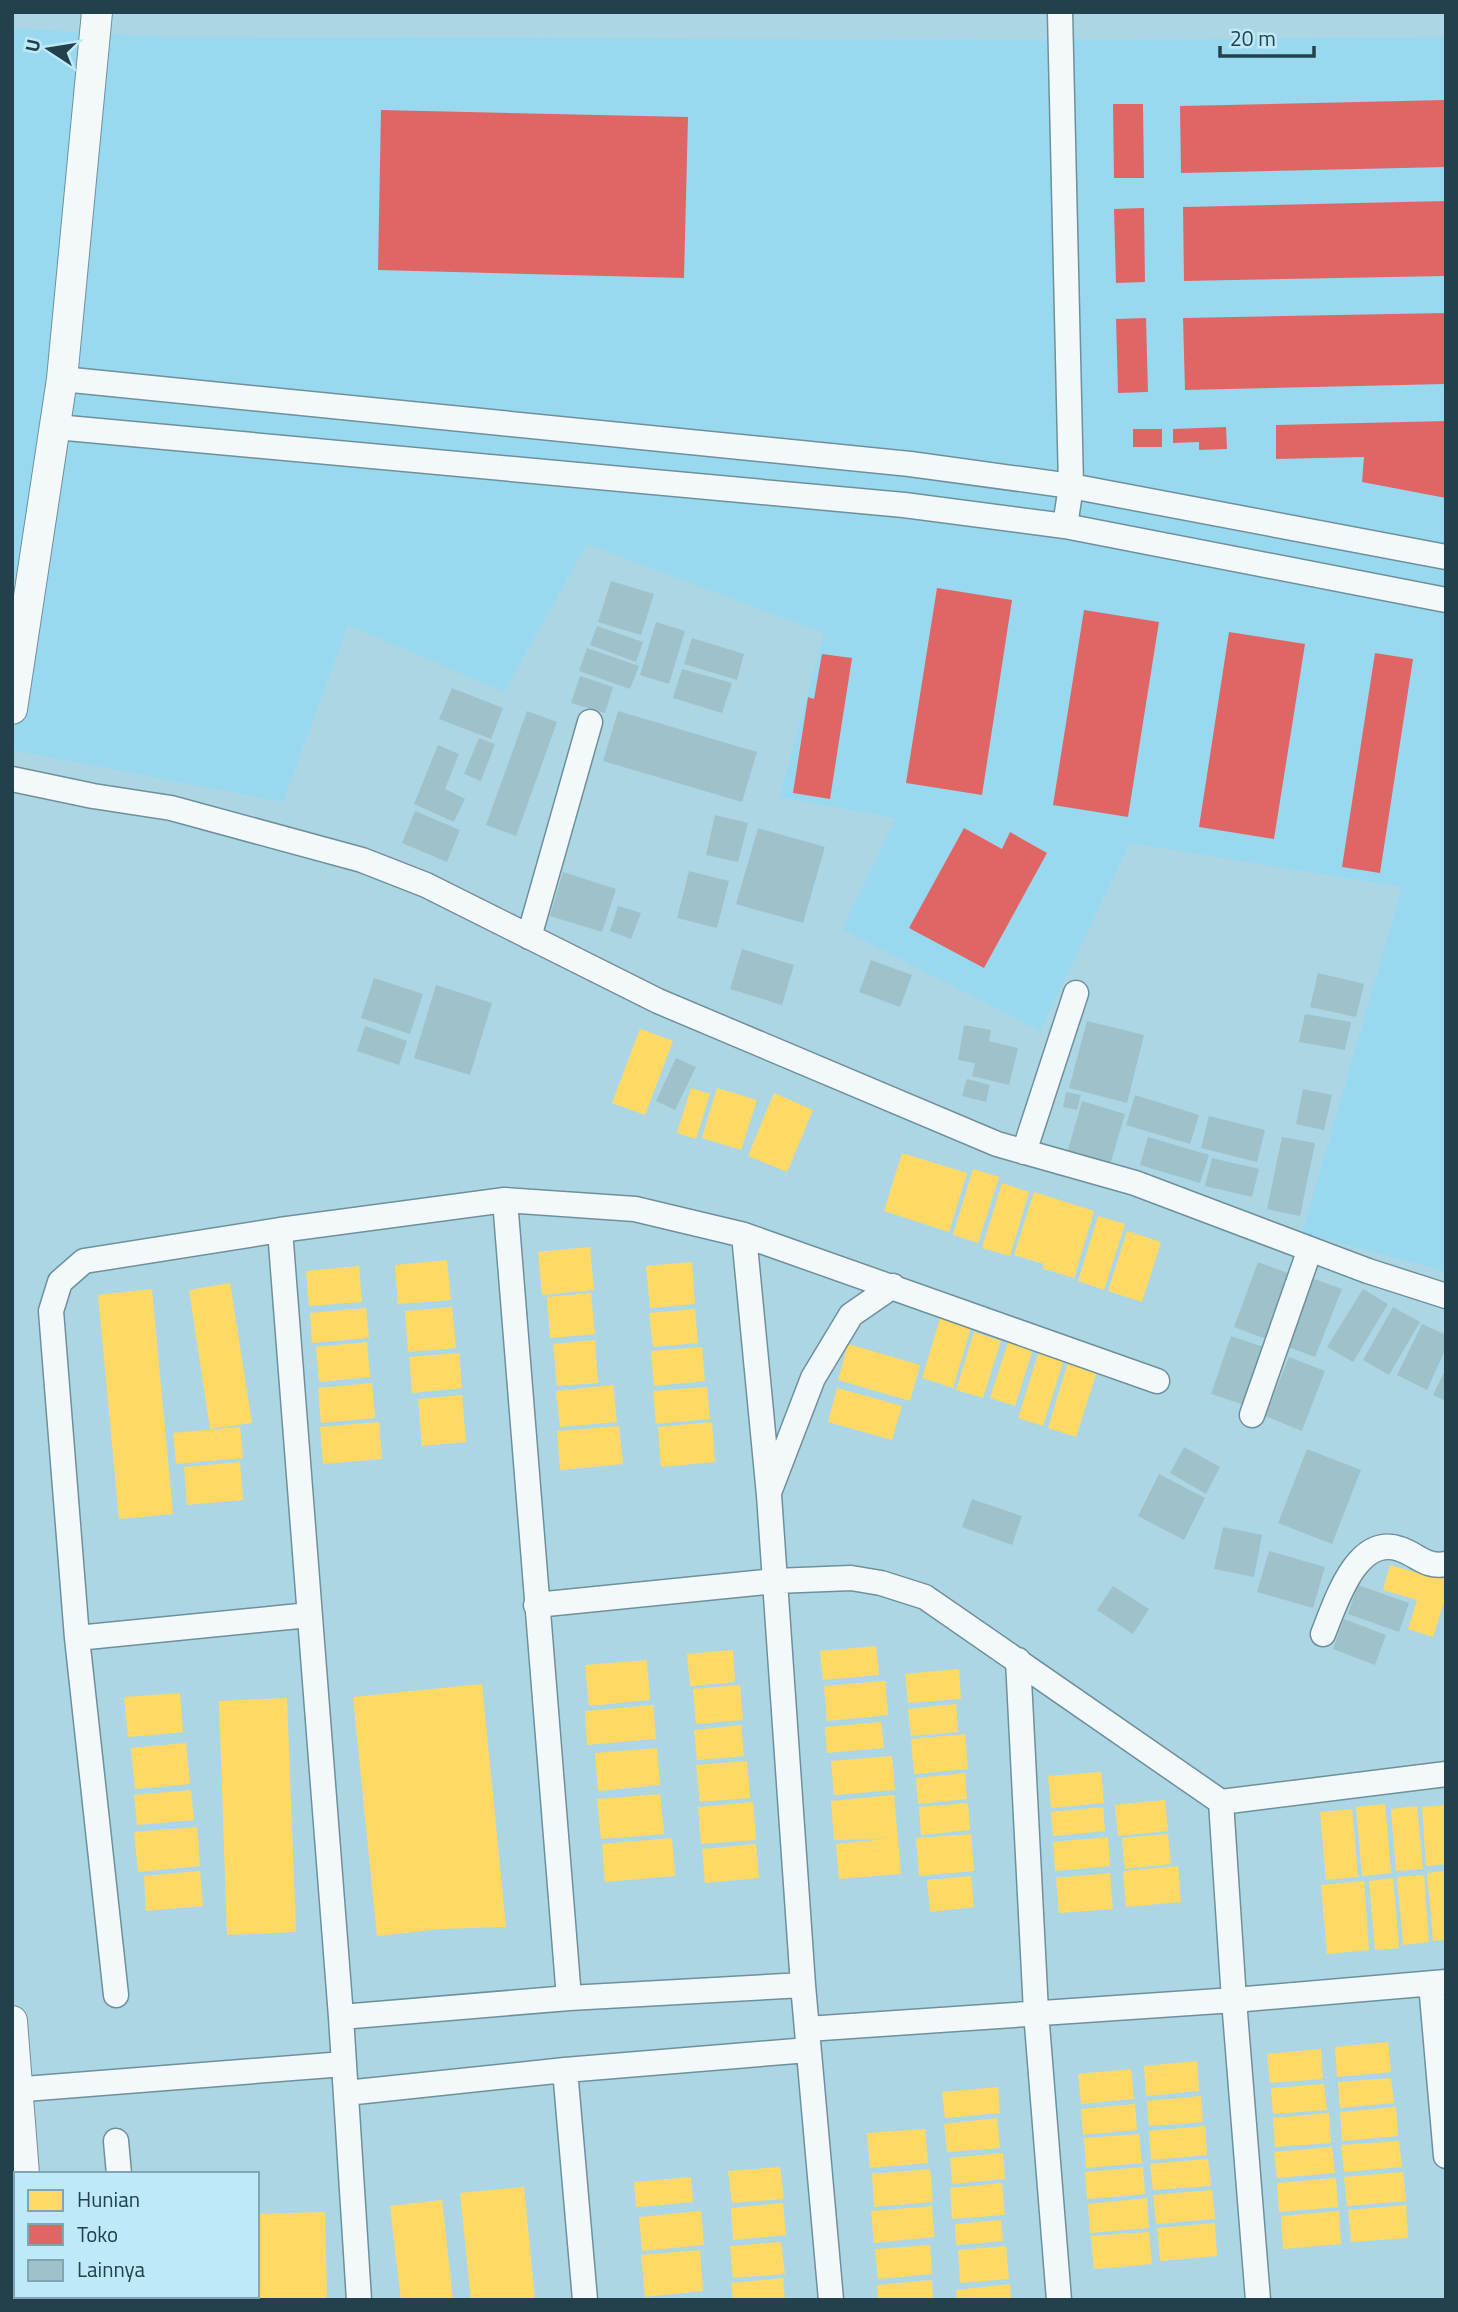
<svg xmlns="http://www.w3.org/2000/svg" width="1458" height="2312" font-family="'Titillium Web',sans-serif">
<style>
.built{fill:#98d9f0}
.homes{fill:#ffd966}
.shops{fill:#e06666}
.building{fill:#9fc1ca}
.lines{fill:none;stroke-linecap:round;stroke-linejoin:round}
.minor-casing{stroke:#6e909b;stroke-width:27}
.tertiary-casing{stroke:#6e909b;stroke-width:32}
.minor{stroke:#f3f9fb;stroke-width:24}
.tertiary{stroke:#f3f9fb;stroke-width:30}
</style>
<rect width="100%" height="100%" fill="#add6e5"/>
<path class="built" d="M 12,28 L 163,37 L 1103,40 L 1446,37 L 1446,1271 L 1302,1233 L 1402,887 L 1130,843 L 1040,1031 L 842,929 L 896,818 L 780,797 L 824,633 L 587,544 L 504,692 L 348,625 L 283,802 L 12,750 Z"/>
<path class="homes" d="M 640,1029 L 673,1041 L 645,1115 L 612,1103 Z
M 691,1088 L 710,1094 L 696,1139 L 677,1133 Z
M 717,1088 L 757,1100 L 741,1150 L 702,1138 Z
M 774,1093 L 813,1110 L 787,1172 L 748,1156 Z
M 902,1153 L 967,1173 L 949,1232 L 884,1211 Z
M 973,1169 L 999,1177 L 978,1243 L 953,1235 Z
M 1002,1183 L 1029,1192 L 1010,1256 L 982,1248 Z
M 1034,1192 L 1094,1211 L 1074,1278 L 1042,1268 L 1044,1264 L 1014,1255 Z
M 1098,1216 L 1125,1224 L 1104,1290 L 1078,1281 Z
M 1127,1231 L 1161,1242 L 1142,1302 L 1108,1291 Z
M 590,1247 L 594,1290 L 542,1295 L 538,1252 Z
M 447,1260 L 451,1300 L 398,1304 L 395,1265 Z
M 692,1262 L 695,1304 L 650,1308 L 646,1266 Z
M 359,1266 L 362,1302 L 309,1306 L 306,1271 Z
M 230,1283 L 252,1423 L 210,1429 L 189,1290 Z
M 152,1289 L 173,1514 L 119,1519 L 98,1295 Z
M 591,1293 L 595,1334 L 550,1338 L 547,1297 Z
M 452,1307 L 456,1348 L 408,1352 L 405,1311 Z
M 366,1308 L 369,1338 L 312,1343 L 310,1313 Z
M 695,1309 L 698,1343 L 653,1347 L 649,1313 Z
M 942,1312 L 973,1321 L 953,1388 L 922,1378 Z
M 974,1332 L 1001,1341 L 983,1398 L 956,1390 Z
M 1009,1339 L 1034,1346 L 1015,1406 L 990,1398 Z
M 595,1340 L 598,1383 L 557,1386 L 553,1344 Z
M 367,1342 L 370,1377 L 319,1382 L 316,1347 Z
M 848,1344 L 920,1365 L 910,1401 L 838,1380 Z
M 1041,1345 L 1066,1353 L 1043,1426 L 1018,1418 Z
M 702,1347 L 705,1381 L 654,1386 L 651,1351 Z
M 459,1353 L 462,1388 L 412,1393 L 409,1357 Z
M 1070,1356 L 1099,1365 L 1076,1437 L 1048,1428 Z
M 372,1383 L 375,1418 L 321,1423 L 318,1388 Z
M 613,1385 L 617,1422 L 560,1427 L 556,1391 Z
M 707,1387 L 710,1419 L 656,1424 L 653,1391 Z
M 837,1388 L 902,1406 L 892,1440 L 828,1422 Z
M 462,1395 L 466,1442 L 422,1446 L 418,1399 Z
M 379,1422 L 382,1459 L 323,1464 L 320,1427 Z
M 712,1422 L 715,1462 L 661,1467 L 658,1427 Z
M 619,1426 L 623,1464 L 560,1470 L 557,1431 Z
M 240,1427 L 243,1458 L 176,1464 L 173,1433 Z
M 240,1462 L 243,1500 L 187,1505 L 184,1467 Z
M 1390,1565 L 1425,1575 L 1426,1570 L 1446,1577 L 1446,1596 L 1433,1637 L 1408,1629 L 1417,1600 L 1383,1590 Z
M 876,1646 L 879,1675 L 823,1680 L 820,1651 Z
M 733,1650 L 735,1682 L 690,1686 L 687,1654 Z
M 647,1660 L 650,1700 L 589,1706 L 585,1665 Z
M 959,1669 L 961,1699 L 908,1703 L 905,1674 Z
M 885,1681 L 888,1715 L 827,1721 L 824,1686 Z
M 482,1684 L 506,1927 L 440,1929 L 377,1936 L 353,1697 Z
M 740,1685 L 743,1720 L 696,1724 L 693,1689 Z
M 180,1693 L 183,1732 L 128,1737 L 124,1697 Z
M 287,1698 L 296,1932 L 227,1935 L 219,1701 Z
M 956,1704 L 958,1732 L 911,1736 L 908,1709 Z
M 653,1705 L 656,1739 L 587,1745 L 585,1711 Z
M 881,1722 L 884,1748 L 827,1753 L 825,1727 Z
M 741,1725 L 744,1756 L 697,1760 L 694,1730 Z
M 965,1734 L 968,1769 L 914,1774 L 911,1739 Z
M 186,1743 L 190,1784 L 135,1789 L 131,1748 Z
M 657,1748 L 660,1785 L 598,1791 L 595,1753 Z
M 892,1756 L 895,1790 L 834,1795 L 831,1761 Z
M 747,1761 L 750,1798 L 700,1802 L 696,1765 Z
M 1101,1772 L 1104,1803 L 1051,1808 L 1048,1776 Z
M 965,1773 L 967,1799 L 918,1804 L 916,1778 Z
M 191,1790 L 194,1820 L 137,1825 L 134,1795 Z
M 660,1794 L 664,1834 L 601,1839 L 597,1799 Z
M 894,1795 L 901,1874 L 839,1879 L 836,1844 L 887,1839 L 834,1840 L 831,1801 Z
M 1165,1800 L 1168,1831 L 1118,1836 L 1115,1805 Z
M 753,1802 L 756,1840 L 701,1844 L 698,1807 Z
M 968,1803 L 970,1830 L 921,1835 L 919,1807 Z
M 1385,1804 L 1391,1873 L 1362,1876 L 1356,1807 Z
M 1446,1805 L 1446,1864 L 1426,1866 L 1422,1807 Z
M 1417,1806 L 1423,1869 L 1396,1871 L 1391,1809 Z
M 1103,1807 L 1105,1831 L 1053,1836 L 1051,1812 Z
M 1352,1809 L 1358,1877 L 1326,1880 L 1320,1812 Z
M 197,1827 L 200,1866 L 138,1872 L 134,1832 Z
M 971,1834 L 974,1871 L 919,1876 L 916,1838 Z
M 1168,1834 L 1171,1864 L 1125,1869 L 1122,1838 Z
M 1108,1837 L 1110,1866 L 1055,1871 L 1053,1842 Z
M 672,1838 L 675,1876 L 605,1882 L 602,1844 Z
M 756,1844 L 759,1878 L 705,1883 L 702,1849 Z
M 1178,1866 L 1181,1902 L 1126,1907 L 1123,1871 Z
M 200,1871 L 203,1906 L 146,1911 L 144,1876 Z
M 1446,1871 L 1446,1940 L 1433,1941 L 1427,1873 Z
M 1110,1873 L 1113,1909 L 1059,1913 L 1056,1878 Z
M 1424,1875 L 1429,1942 L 1403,1945 L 1397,1877 Z
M 971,1876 L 974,1907 L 930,1912 L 927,1880 Z
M 1393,1878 L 1399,1948 L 1375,1950 L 1369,1881 Z
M 1364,1881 L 1369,1950 L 1327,1954 L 1321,1885 Z
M 1388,2042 L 1391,2072 L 1337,2077 L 1335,2047 Z
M 1321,2049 L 1323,2079 L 1270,2083 L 1267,2054 Z
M 1197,2061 L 1199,2091 L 1146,2096 L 1144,2066 Z
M 1131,2069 L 1134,2099 L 1081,2104 L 1078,2074 Z
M 1391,2078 L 1394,2103 L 1340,2108 L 1338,2082 Z
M 1324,2084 L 1327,2110 L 1273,2114 L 1271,2088 Z
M 998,2087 L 1000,2113 L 945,2118 L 942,2092 Z
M 1201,2096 L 1203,2122 L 1149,2126 L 1147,2101 Z
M 1135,2104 L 1137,2130 L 1083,2135 L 1081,2109 Z
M 1396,2107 L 1398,2136 L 1342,2141 L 1340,2112 Z
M 1329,2113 L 1331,2143 L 1275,2147 L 1273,2118 Z
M 997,2118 L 1000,2148 L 947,2152 L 944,2124 Z
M 1205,2126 L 1207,2155 L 1151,2160 L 1149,2131 Z
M 925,2129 L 928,2163 L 870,2168 L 867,2133 Z
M 1139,2134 L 1142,2163 L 1086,2168 L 1084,2138 Z
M 1399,2141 L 1402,2167 L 1344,2172 L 1341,2145 Z
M 1332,2147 L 1335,2173 L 1277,2178 L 1274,2152 Z
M 1003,2153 L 1005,2179 L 952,2184 L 950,2158 Z
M 1208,2159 L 1211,2186 L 1153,2190 L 1150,2164 Z
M 780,2167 L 784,2199 L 732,2203 L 728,2171 Z
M 1143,2167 L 1145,2194 L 1087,2199 L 1085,2172 Z
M 930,2169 L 933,2202 L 874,2207 L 872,2174 Z
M 1403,2172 L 1406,2201 L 1347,2206 L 1344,2177 Z
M 691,2177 L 693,2202 L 636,2207 L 634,2182 Z
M 1336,2178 L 1338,2207 L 1279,2212 L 1277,2183 Z
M 1002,2183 L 1005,2215 L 952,2219 L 950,2188 Z
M 524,2187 L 535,2300 L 471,2300 L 460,2193 Z
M 1212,2190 L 1215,2219 L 1156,2224 L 1153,2195 Z
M 1147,2198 L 1149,2228 L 1090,2233 L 1088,2204 Z
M 442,2200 L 453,2300 L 401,2300 L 390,2206 Z
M 783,2203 L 786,2235 L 733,2240 L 731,2208 Z
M 1406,2205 L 1408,2238 L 1351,2242 L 1348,2210 Z
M 932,2206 L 934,2237 L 874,2243 L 871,2211 Z
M 701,2211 L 704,2245 L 642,2251 L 639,2217 Z
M 1339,2211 L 1341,2244 L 1283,2249 L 1281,2216 Z
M 325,2212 L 327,2300 L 260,2300 L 257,2214 Z
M 1001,2220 L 1003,2241 L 956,2245 L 955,2224 Z
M 1215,2223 L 1217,2256 L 1160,2261 L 1157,2228 Z
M 1149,2232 L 1152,2264 L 1094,2269 L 1091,2236 Z
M 781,2242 L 785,2274 L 733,2278 L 730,2246 Z
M 930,2245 L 932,2274 L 878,2279 L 875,2249 Z
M 1006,2246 L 1009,2279 L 960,2283 L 958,2250 Z
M 700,2250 L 703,2291 L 645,2297 L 641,2255 Z
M 783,2278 L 785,2300 L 733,2300 L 731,2283 Z
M 932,2280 L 933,2300 L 878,2300 L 877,2285 Z
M 1010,2284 L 1011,2300 L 957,2300 L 956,2290 Z
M 170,2296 L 238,2296 L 238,2300 L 170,2300 Z"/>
<path class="shops" d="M 1446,100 L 1446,167 L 1181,173 L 1180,106 Z
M 1113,104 L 1143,104 L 1144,178 L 1114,178 Z
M 381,110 L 688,117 L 684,278 L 378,270 Z
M 1446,201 L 1446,276 L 1184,281 L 1183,207 Z
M 1144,208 L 1145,282 L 1116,283 L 1114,209 Z
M 1446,313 L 1446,384 L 1185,390 L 1183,318 Z
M 1146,318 L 1148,392 L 1118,393 L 1116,319 Z
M 1446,421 L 1446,498 L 1362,482 L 1364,457 L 1276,459 L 1276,425 Z
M 1226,427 L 1227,449 L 1199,450 L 1199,442 L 1173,443 L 1173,429 Z
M 1133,429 L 1162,429 L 1162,447 L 1133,447 Z
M 937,588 L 1012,600 L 982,795 L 906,783 Z
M 1084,610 L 1159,622 L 1128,817 L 1053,805 Z
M 1229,632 L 1305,644 L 1274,839 L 1199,827 Z
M 1375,653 L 1413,659 L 1380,873 L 1342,867 Z
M 822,654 L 852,658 L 830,799 L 793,793 L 808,697 L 814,699 Z
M 964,828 L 1002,849 L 1010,832 L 1047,853 L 984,968 L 909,928 Z"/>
<path class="building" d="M 611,581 L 654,594 L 641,635 L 598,622 Z
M 656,622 L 685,631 L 669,684 L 640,675 Z
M 597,626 L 643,642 L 636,662 L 590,645 Z
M 692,638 L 744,654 L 737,680 L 684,664 Z
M 587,648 L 639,666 L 630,689 L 579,671 Z
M 682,669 L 732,683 L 722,713 L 673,698 Z
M 580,676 L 613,687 L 605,713 L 571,703 Z
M 452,688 L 503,708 L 491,739 L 439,719 Z
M 527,711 L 557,722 L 516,836 L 486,825 Z
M 618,711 L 757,752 L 742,802 L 603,761 Z
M 479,738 L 495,744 L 481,781 L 464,774 Z
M 438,745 L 459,754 L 445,789 L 465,799 L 454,822 L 414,804 Z
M 415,811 L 460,830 L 447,862 L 402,843 Z
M 715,815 L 748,823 L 738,862 L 706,855 Z
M 758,828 L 825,847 L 803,923 L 736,904 Z
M 689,871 L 729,881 L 717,928 L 677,918 Z
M 563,872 L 616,889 L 602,932 L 550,916 Z
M 618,906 L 641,913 L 631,939 L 610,931 Z
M 742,949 L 794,965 L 782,1005 L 730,989 Z
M 871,960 L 912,975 L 900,1007 L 859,992 Z
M 1318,973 L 1364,984 L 1356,1017 L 1310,1007 Z
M 374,978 L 423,994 L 410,1034 L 361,1018 Z
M 436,985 L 492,1003 L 470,1075 L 414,1058 Z
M 1305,1014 L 1351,1022 L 1345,1050 L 1299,1042 Z
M 1087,1021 L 1144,1035 L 1127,1103 L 1069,1088 Z
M 964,1025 L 991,1030 L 989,1041 L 1018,1048 L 1009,1085 L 972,1076 L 975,1063 L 958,1060 Z
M 365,1026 L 407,1041 L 399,1065 L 357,1051 Z
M 676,1058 L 696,1067 L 675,1110 L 656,1101 Z
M 967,1079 L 990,1085 L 986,1102 L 962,1096 Z
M 1303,1089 L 1332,1095 L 1324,1130 L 1296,1124 Z
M 1066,1092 L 1081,1095 L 1077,1110 L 1063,1107 Z
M 1135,1095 L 1199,1115 L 1190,1144 L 1126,1125 Z
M 1082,1101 L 1125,1114 L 1110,1165 L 1067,1153 Z
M 1209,1116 L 1265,1130 L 1257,1162 L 1201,1148 Z
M 1148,1137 L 1209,1155 L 1200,1183 L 1140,1165 Z
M 1282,1137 L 1315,1143 L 1300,1216 L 1267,1209 Z
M 1212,1158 L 1259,1169 L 1252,1197 L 1205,1186 Z
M 1258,1262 L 1293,1275 L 1269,1340 L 1234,1327 Z
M 1306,1276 L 1342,1289 L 1315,1357 L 1280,1344 Z
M 1363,1289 L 1388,1304 L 1353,1362 L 1327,1347 Z
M 1393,1307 L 1420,1322 L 1389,1375 L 1363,1360 Z
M 1422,1324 L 1446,1335 L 1446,1348 L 1427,1390 L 1397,1375 Z
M 1231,1336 L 1269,1349 L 1250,1407 L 1211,1394 Z
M 1289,1357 L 1325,1371 L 1302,1431 L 1265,1416 Z
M 1446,1368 L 1446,1401 L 1433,1395 Z
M 1184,1447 L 1220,1467 L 1206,1494 L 1170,1473 Z
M 1307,1449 L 1361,1470 L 1332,1544 L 1278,1523 Z
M 1159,1474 L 1205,1498 L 1184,1540 L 1138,1516 Z
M 972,1499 L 1022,1516 L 1012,1545 L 962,1527 Z
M 1223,1527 L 1262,1535 L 1254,1577 L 1214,1569 Z
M 1269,1551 L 1325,1567 L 1313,1608 L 1257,1592 Z
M 1358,1585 L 1409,1603 L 1399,1632 L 1348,1614 Z
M 1113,1586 L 1149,1609 L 1133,1634 L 1097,1610 Z
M 1344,1619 L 1386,1635 L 1375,1665 L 1333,1649 Z"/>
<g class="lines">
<g class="minor-casing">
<path id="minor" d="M 1060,12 L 1071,486 L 1065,526
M 62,379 L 910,464 L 1071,486 L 1446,557
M 56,427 L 904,505 L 1065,526 L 1446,600
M 12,779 L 93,796 L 171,808 L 362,860 L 426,885 L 658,1001 L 997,1144 L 1135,1183 L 1368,1271 L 1446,1296
M 529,937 L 590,722
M 1024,1152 L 1076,993
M 505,1200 L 569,1998
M 280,1230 L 341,2017 L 359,2300
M 744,1235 L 769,1495 L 803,1985 L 831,2300
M 1252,1415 L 1310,1249
M 770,1490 L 813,1378 L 851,1315 L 893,1286
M 536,1605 L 775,1581 L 851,1578 L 881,1583 L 925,1597 L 1221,1802
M 1323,1634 C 1335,1605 1356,1533 1400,1549 C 1418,1555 1426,1568 1446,1564
M 77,1638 L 309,1615
M 1018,1660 L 1036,2012 L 1059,2300
M 1431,1984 L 1446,2156
M 116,1995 L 77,1638 L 51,1311 L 60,1282 L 84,1261 L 280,1230 L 505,1200 L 635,1209 L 744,1235 L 1157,1381
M 341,2017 L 569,1998 L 803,1985
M 807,2029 L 1234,2000 L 1446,1982
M 565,2070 L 585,2300
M 12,2090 L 344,2064
M 346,2093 L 565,2070 L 808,2050
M 116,2141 L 119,2174
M 130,2296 L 131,2300
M 1258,2300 L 1234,2000 L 1221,1802 L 1446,1774"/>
</g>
<g class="tertiary-casing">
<path id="tertiary" d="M 12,709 L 62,379 L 97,12
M 12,2021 L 24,2174
M 33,2296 L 33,2300"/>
</g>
<use href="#minor" class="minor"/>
<use href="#tertiary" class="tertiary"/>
</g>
<rect width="1458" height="2312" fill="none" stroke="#22414c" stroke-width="28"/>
<rect x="14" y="2172" width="245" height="126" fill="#bee9f9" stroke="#80a6b4" stroke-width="2"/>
<rect x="28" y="2190" width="35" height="21" fill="#ffd966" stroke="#80a6b4" stroke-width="2"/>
<text x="77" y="2207" font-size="21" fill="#22414c">Hunian</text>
<rect x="28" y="2224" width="35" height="21" fill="#e06666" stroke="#80a6b4" stroke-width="2"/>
<text x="77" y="2242" font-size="21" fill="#22414c">Toko</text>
<rect x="28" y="2260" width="35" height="21" fill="#9fc1ca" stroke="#80a6b4" stroke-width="2"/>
<text x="77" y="2277" font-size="21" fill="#22414c">Lainnya</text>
<g transform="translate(49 49) rotate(282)" stroke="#bee9f9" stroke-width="5" paint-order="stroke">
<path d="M0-5L12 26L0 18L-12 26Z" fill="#22414c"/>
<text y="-10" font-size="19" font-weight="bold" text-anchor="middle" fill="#22414c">U</text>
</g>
<path d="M1220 46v10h94v-10" fill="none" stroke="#22414c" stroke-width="3.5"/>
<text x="1230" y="46" font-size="21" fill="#22414c" stroke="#bee9f9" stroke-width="5" paint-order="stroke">20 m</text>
</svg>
